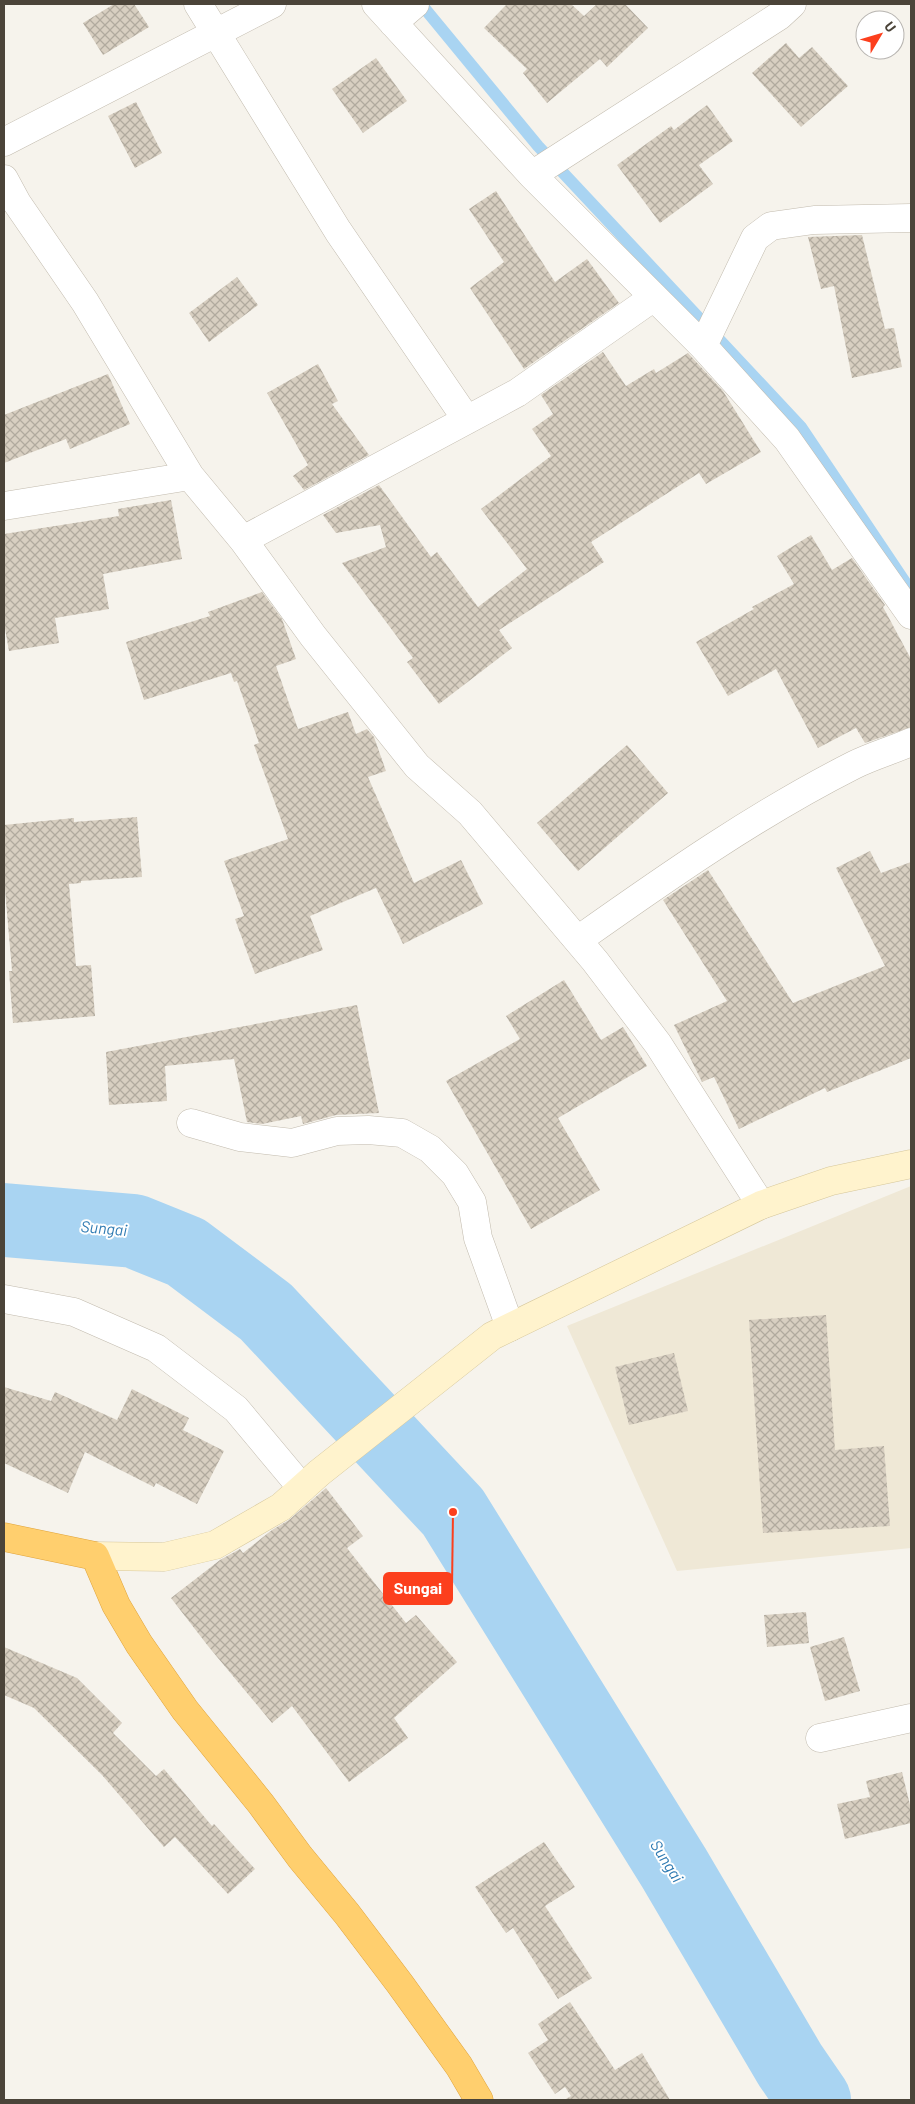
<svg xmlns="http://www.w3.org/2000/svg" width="915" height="2104" font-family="Barlow,sans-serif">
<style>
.education{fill:#efe8d6}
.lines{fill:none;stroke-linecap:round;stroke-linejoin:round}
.stream{stroke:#a9d4f2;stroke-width:12}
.river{stroke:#a9d4f2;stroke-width:74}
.building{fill:url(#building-cross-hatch)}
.street-casing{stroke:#c2bbae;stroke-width:29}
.secondary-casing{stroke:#d6c79b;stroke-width:29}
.highway-casing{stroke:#e0a43c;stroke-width:29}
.street{stroke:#fff;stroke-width:28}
.secondary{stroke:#fff3cd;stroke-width:28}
.highway{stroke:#ffcf6e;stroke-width:28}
.labels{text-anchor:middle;stroke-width:4;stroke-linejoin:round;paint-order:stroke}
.water-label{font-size:16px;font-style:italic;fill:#2e7ab2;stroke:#fff}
.leader{fill:none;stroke:#fc3f1d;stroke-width:2}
.callout-dot{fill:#fc3f1d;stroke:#fff;stroke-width:2}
.callout{fill:#fc3f1d;stroke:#fc3f1d;stroke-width:2}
.callout-label{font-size:16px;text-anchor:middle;font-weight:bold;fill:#fff}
</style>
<defs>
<pattern id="building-cross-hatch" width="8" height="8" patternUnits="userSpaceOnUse" patternTransform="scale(1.25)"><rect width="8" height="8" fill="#d8cfc1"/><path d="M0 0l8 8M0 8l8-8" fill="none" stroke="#b1aa9e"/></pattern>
</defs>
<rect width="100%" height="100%" fill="#f6f3ec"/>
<path class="education" d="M 911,1186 L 911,1548 L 677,1571 L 567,1326 Z"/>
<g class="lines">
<path class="stream" d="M 421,4 L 538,146 L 801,427 L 911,591"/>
<path class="river" d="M 4,1220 L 134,1231 L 186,1252 L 266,1312 L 453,1512 L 674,1868 L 790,2065 L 814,2100"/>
</g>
<path class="building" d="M 114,4 L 134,4 L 149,27 L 103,55 L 83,23 Z
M 507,4 L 571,4 L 584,16 L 597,4 L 625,4 L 648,28 L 607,67 L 600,59 L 547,103 L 523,73 L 527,69 L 484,28 Z
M 786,43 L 799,58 L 812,47 L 848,86 L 801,127 L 752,73 Z
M 376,58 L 407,101 L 363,133 L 332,89 Z
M 136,102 L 162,153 L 135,168 L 108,116 Z
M 707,105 L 733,141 L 699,165 L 713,184 L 660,223 L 617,165 L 671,126 L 674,130 Z
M 496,191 L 555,282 L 587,259 L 619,303 L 524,369 L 470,288 L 504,262 L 469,209 Z
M 862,235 L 885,329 L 894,328 L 902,367 L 852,378 L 834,286 L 821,289 L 808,237 Z
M 237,277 L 258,305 L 209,342 L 189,313 Z
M 603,352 L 626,386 L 654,369 L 656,373 L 688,353 L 723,391 L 761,452 L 706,484 L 699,473 L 591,542 L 604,562 L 499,630 L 512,648 L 439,704 L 407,662 L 413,658 L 342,563 L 386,547 L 380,525 L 336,533 L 323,515 L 379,485 L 431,557 L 437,552 L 478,607 L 527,569 L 481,509 L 551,456 L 532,429 L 553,414 L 541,395 Z
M 318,364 L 338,401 L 332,404 L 369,455 L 304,490 L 293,476 L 308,465 L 267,393 Z
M 108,374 L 130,424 L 70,449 L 66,439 L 4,463 L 4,415 Z
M 171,500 L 182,559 L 103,574 L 109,609 L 55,618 L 59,643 L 9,651 L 4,623 L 4,534 L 119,516 L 118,509 Z
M 811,535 L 832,570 L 852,558 L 885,605 L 883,607 L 911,659 L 911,727 L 865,743 L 856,728 L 818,748 L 776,669 L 728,696 L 696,642 L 754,609 L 752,607 L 794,584 L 777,556 Z
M 262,592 L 282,619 L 296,659 L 276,666 L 298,729 L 348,712 L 356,734 L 367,729 L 374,737 L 386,771 L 368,777 L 414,883 L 461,860 L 483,904 L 403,944 L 376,888 L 310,916 L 323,950 L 255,974 L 235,919 L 244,916 L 224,861 L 288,839 L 254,745 L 259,743 L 237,681 L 234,682 L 231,673 L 144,700 L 126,642 L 210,616 L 208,612 Z
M 627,745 L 668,793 L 578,871 L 537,823 Z
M 137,817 L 142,877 L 81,881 L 81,883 L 69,884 L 76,966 L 91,965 L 95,1016 L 13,1023 L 9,971 L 12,971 L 4,878 L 4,825 L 74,818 L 74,822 Z
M 870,851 L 881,873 L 911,862 L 911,1058 L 827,1092 L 825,1088 L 739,1129 L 714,1077 L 702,1082 L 674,1025 L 727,1001 L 663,900 L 708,870 L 793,1003 L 885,966 L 836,868 Z
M 564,980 L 601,1040 L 623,1027 L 647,1066 L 558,1118 L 600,1190 L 531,1229 L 446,1081 L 520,1039 L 506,1016 Z
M 357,1005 L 379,1113 L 336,1115 L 303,1124 L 301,1116 L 262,1124 L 247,1122 L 234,1059 L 165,1066 L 167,1101 L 109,1105 L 106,1052 Z
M 826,1315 L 835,1450 L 884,1446 L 890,1526 L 763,1533 L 749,1320 Z
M 674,1353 L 688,1411 L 629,1425 L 615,1367 Z
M 4,1387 L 51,1401 L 55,1392 L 117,1420 L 132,1389 L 189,1418 L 183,1430 L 224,1451 L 197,1504 L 156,1483 L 154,1487 L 85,1452 L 68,1493 L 4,1463 Z
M 326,1488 L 363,1536 L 347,1548 L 406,1623 L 416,1615 L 457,1662 L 394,1718 L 408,1738 L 349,1782 L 292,1706 L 272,1723 L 208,1646 L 171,1598 L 220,1560 L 240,1549 L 243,1553 L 272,1530 L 289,1520 Z
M 806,1612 L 809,1643 L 767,1647 L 764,1615 Z
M 844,1637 L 860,1691 L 825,1701 L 810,1647 Z
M 4,1647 L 77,1678 L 122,1723 L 113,1733 L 156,1776 L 164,1769 L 212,1826 L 214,1824 L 255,1869 L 228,1894 L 175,1837 L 164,1847 L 102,1775 L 34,1708 L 4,1695 Z
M 902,1772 L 911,1809 L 911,1823 L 845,1839 L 837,1804 L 870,1797 L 866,1781 Z
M 544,1842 L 575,1887 L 545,1906 L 592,1978 L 558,1999 L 513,1928 L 506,1933 L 475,1887 Z
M 570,2002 L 615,2070 L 642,2053 L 670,2100 L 564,2100 L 571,2096 L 565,2087 L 555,2094 L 528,2053 L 548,2040 L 538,2024 Z"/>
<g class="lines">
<g class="street-casing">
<path id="street" d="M 198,4 L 338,231 L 467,420
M 376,4 L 532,175 L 703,346 L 787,439 L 911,615
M 393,23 L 415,4
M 4,142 L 272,4
M 532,175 L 779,16 L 792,4
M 4,179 L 17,203 L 85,302 L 190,476 L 243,540 L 313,636 L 417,766 L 470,813 L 595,961 L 658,1044 L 761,1205
M 703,346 L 755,238 L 771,226 L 814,220 L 911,218
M 4,506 L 190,476
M 243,540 L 517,393 L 654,297
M 578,940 C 667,877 757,814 854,765 C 872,756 893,750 911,742
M 191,1123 L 240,1137 L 292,1143 L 337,1131 L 368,1130 L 402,1133 L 430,1149 L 455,1174 L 472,1202 L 478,1238 L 510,1327
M 4,1299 L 74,1312 L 156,1348 L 236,1409 L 302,1488
M 820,1738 L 911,1718"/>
</g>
<g class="secondary-casing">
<path id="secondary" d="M 95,1556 L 164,1557 L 215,1545 L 281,1507 L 319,1473 L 492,1336 L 761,1205 L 831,1181 L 911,1164"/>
</g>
<g class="highway-casing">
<path id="highway" d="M 4,1537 L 95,1556 L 116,1605 L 139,1644 L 185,1710 L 261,1804 L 300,1857 L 347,1914 L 400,1984 L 459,2066 L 479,2100"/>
</g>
<use href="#street" class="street"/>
<use href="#secondary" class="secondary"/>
<use href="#highway" class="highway"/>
</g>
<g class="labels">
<g class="water-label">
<text transform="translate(104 1228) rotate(5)" y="6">Sungai</text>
<text transform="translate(667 1861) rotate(58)" y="6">Sungai</text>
</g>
</g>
<path class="leader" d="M453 1512L452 1588"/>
<circle class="callout-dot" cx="453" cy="1512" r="5"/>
<rect class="callout" x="384" y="1573" width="68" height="31" rx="5"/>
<g class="callout-label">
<text x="418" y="1594">Sungai</text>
</g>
<rect width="915" height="2104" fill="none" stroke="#4b4439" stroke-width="10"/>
<g transform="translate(880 35) rotate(52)"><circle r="24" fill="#ffffff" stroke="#b7b4b0"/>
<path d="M0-4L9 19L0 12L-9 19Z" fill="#fc3f1d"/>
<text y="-8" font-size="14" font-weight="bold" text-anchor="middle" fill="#4b4439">U</text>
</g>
</svg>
